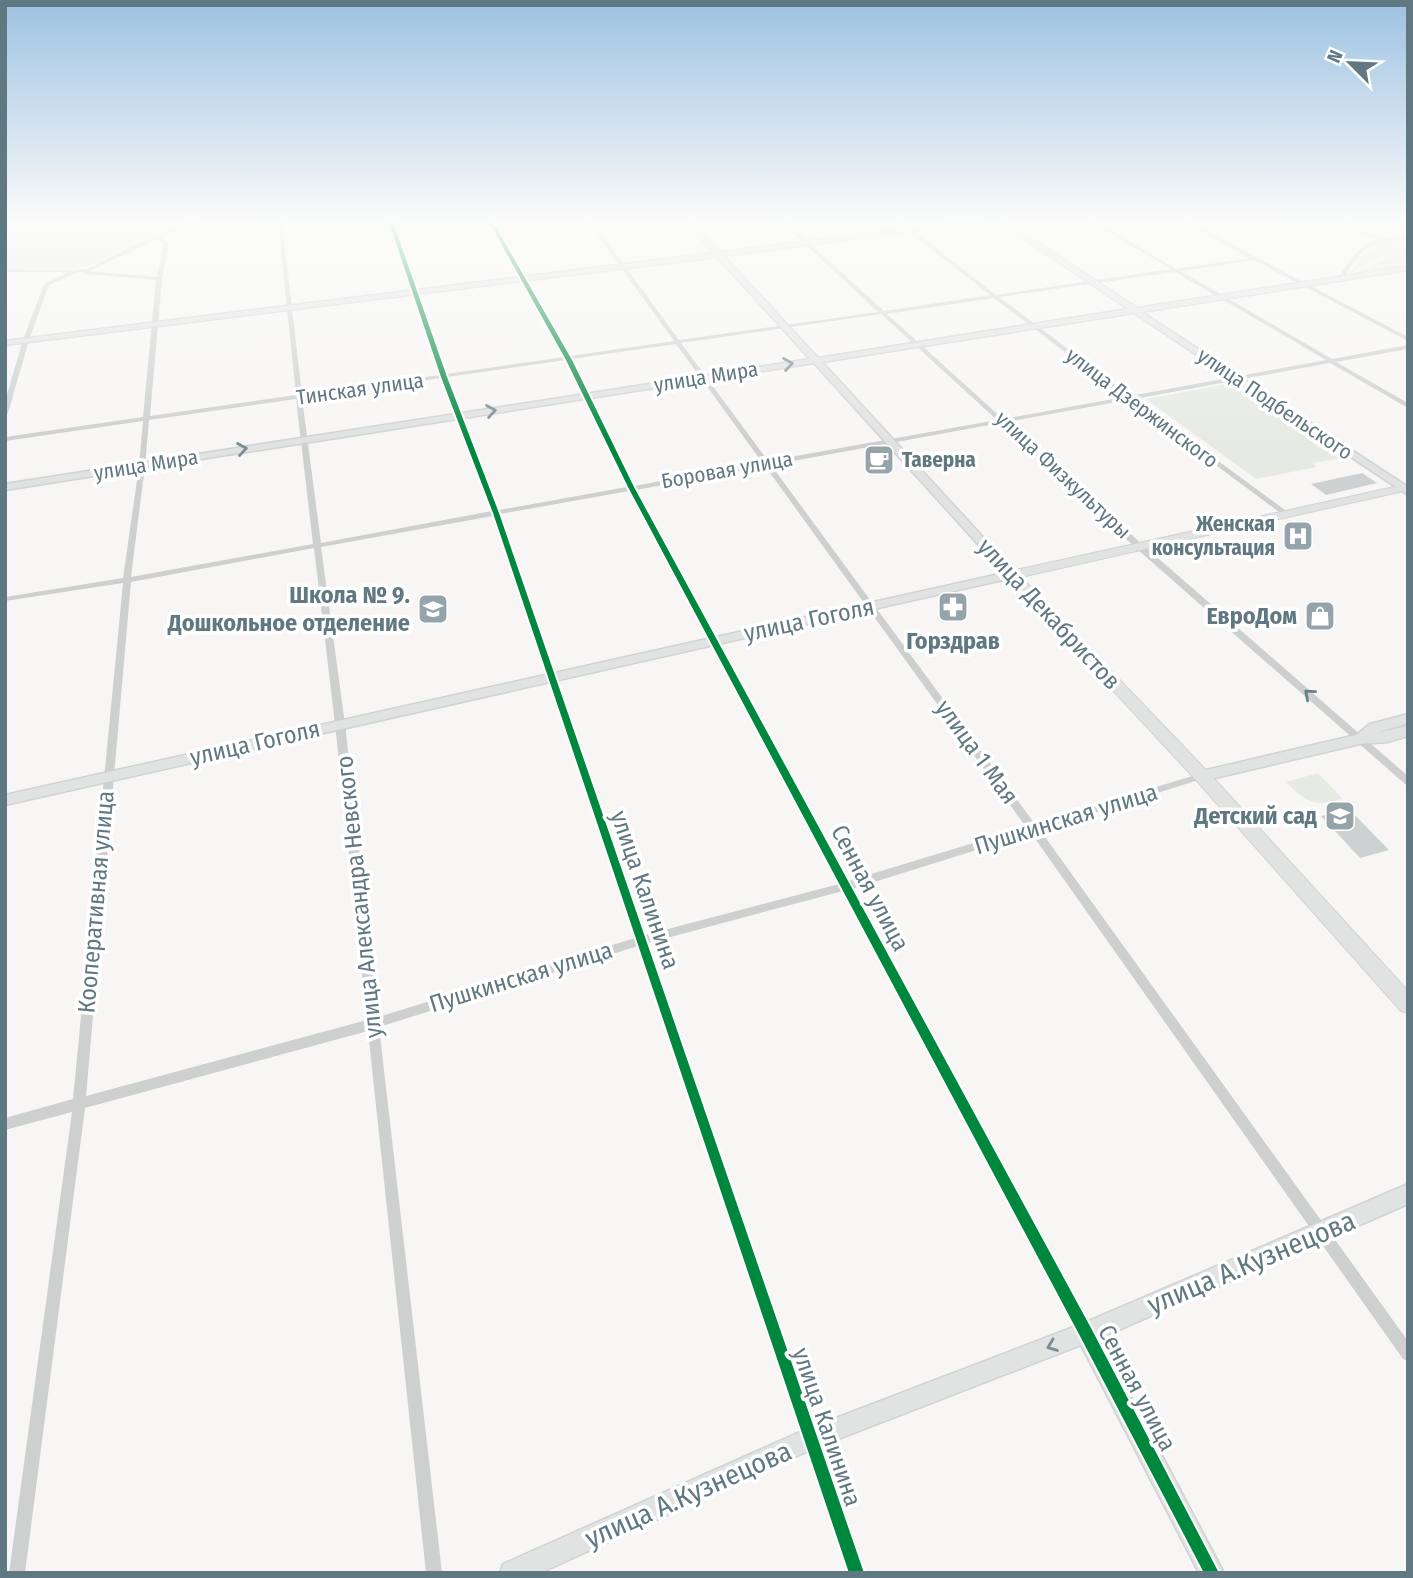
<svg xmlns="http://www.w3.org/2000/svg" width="1413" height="1578" font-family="'Fira Sans Condensed',sans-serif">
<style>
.green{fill:#e7eae3}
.building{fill:#ced1d1}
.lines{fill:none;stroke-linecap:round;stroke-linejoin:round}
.secondary-casing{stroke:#d0d3d4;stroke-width:3}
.primary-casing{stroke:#d2d3d3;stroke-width:2}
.street{fill:#ced0d0;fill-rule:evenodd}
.secondary{fill:#e1e2e2;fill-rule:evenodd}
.primary{fill:#e1e2e2;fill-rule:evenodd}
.cycleway-casing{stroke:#fff;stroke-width:4}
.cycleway{fill:#00873e;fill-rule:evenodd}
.oneway{stroke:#7a8d94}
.oneway2{stroke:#6b8189}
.labels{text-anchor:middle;stroke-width:7;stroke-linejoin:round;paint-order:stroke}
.far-street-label{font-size:21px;fill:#607881;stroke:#fff}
.far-poi-label{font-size:21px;font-weight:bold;fill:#607881;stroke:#fff;text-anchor:start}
.poi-label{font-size:24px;font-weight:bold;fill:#607881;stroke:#fff;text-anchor:end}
.street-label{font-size:24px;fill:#607881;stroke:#fff}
.near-street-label{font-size:28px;fill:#607881;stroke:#fff}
</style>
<rect width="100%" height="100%" fill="#f7f6f5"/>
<path class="green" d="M 167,222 L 165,230 L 125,247 L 91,266 L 5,270 L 5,223 Z
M 1390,240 L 1408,240 L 1408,244 L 1350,273 L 1366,251 L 1381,250 L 1366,249 L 1368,244 Z
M 1408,246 L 1408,266 L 1356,273 Z
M 1238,382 L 1317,435 L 1343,458 L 1313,463 L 1317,467 L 1256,479 L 1146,399 Z
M 1318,773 L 1343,799 C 1311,806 1309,804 1286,782 Z"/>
<path class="building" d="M 1362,473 L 1377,483 L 1326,495 L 1311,484 Z
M 1349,809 L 1389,850 L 1360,858 L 1321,816 Z"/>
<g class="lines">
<g class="secondary-casing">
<path id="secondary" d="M 686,222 L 693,222 L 720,252 L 960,222 L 983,222 L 724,256 L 818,358 L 1128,309 L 999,222 L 1007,222 L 1137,308 L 1408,266 L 1408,270 L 1142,312 L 1408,487 L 1408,495 L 1134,313 L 822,362 L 1016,573 L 1016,577 L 5,805 L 5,795 L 1004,573 L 814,363 L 5,490 L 5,484 L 810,359 L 717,257 L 5,345 L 5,341 L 713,253 Z
M 1408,714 L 1408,723 L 1376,733 L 1408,726 L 1408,736 L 1387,742 L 1360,744 L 1202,781 L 1195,776 L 1202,771 L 1356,735 L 1370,724 Z
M 1408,1184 L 1408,1204 L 1100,1338 L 1224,1573 L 1199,1573 L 1081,1345 L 815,1448 L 540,1573 L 500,1573 L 503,1564 L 802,1431 L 1084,1323 Z"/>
</g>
<g class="primary-casing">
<path id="primary" d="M 1408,484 L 1408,490 L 1021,577 L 1208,772 L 1408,991 L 1408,1013 L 1401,1011 L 1196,780 L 1006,575 L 1012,571 Z"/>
</g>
<path class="street" d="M 190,222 L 197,222 L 191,225 L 248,222 L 186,227 L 160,238 L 169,242 L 162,279 L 150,416 L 296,395 L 278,222 L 282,222 L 302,394 L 440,375 L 389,222 L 393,222 L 446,374 L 564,357 L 489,222 L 494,222 L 570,356 L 674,341 L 588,222 L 593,222 L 679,340 L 878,312 L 781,222 L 786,222 L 884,311 L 990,295 L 897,222 L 903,222 L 996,295 L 1171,269 L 1091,222 L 1097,222 L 1176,269 L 1250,258 L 1183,222 L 1189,222 L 1408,337 L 1408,341 L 1254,260 L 1181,271 L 1332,359 L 1408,345 L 1408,349 L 1336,362 L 1408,403 L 1408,408 L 1330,363 L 1134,399 L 1289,513 L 1289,517 L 1286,517 L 1128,400 L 1006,422 L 1143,545 L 1408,776 L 1408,785 L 1405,784 L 1137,549 L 1000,423 L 771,465 L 1035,824 L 1202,773 L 1205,774 L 1207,776 L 1205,778 L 1040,830 L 1408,1341 L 1408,1361 L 1403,1359 L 1031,833 L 852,889 L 1091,1328 L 1093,1333 L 1091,1338 L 1086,1340 L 1081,1338 L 843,891 L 648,943 L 865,1573 L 849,1573 L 638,946 L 379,1027 L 442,1573 L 426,1573 L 368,1031 L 85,1108 L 25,1573 L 9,1573 L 72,1112 L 5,1130 L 5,1118 L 73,1099 L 123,583 L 5,601 L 5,597 L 123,578 L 139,466 L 143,421 L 5,441 L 5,437 L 143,417 L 156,280 L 86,274 L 84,272 L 78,272 L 49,285 L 29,340 L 8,413 L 5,415 L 5,401 L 23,340 L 44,284 L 69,272 L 5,272 L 5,269 L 73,271 L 90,268 L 128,248 ZM 156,240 L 164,243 L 157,277 L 89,271 ZM 1175,272 L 1326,360 L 1130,396 L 999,297 ZM 994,298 L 1124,397 L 1003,419 L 887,314 ZM 881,314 L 997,420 L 768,461 L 681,343 ZM 676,344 L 762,462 L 634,486 L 571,359 ZM 566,360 L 627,487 L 499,510 L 447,377 ZM 441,378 L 492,511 L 321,543 L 302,398 ZM 296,399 L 313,544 L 131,577 L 145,466 L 149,420 ZM 765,466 L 1026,827 L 848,881 L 636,490 ZM 629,491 L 839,884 L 645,935 L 500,514 ZM 493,516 L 635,938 L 378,1017 L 345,724 L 321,547 ZM 314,548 L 335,724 L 367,1020 L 86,1096 L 131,582 Z
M 1339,222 C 1355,222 1368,236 1384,238 C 1391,239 1400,237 1408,237 L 1408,239 C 1384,240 1370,240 1355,261 C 1351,267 1346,274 1341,280 L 1338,278 C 1349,262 1359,244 1379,239 L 1361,234 Z"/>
<use href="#secondary" class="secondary"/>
<use href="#primary" class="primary"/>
<g class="cycleway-casing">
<path id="cycleway" d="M 389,222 L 393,222 L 447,377 L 499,513 L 864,1573 L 849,1573 L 493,513 L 441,377 Z
M 489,222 L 493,222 L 572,360 L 634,487 L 1091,1328 L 1219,1573 L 1204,1573 L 1081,1338 L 628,487 L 566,360 Z"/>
</g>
<use href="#cycleway" class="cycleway"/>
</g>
<defs><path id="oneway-chevron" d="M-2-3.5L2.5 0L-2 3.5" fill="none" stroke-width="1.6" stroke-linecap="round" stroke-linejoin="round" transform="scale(1.75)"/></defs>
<g class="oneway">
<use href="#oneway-chevron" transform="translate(788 364) rotate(-9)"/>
<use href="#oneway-chevron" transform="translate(491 411) rotate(-9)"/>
<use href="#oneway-chevron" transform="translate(242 449) rotate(-9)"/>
<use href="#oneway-chevron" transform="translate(1052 1346) rotate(159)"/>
</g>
<use class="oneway2" href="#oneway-chevron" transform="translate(1309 694) rotate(-139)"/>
<linearGradient id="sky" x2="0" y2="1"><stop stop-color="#9dc2e2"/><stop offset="0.5" stop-color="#fbfbfa"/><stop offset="1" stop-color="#fbfbfa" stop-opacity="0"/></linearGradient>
<rect width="1413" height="443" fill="url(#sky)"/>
<defs>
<g id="cafe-square" transform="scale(1.575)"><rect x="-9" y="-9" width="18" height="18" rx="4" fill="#95a4aa" stroke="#fff"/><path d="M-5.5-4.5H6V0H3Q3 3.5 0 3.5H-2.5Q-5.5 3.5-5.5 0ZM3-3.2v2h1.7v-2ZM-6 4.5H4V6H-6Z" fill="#fff"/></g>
<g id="hospital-square" transform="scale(1.575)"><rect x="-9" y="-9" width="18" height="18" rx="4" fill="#95a4aa" stroke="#fff"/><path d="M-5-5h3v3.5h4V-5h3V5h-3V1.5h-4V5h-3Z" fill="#fff"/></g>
<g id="pharmacy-square" transform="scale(1.575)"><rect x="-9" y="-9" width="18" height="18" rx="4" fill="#95a4aa" stroke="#fff"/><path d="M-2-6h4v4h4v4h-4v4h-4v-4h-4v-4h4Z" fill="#fff"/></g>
<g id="university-square" transform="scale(1.575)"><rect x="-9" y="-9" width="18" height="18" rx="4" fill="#95a4aa" stroke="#fff"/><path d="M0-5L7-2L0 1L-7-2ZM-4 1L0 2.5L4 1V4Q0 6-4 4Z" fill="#fff"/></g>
<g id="shop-square" transform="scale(1.575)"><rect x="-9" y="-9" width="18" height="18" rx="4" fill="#95a4aa" stroke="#fff"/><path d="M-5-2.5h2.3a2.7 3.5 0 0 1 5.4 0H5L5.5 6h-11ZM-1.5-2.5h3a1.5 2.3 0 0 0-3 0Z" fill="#fff"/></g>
<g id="school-square" transform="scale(1.575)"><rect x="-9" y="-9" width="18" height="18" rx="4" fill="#95a4aa" stroke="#fff"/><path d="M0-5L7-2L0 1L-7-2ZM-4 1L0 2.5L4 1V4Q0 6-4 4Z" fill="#fff"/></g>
</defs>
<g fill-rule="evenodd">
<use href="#cafe-square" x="879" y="460"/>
<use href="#hospital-square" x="1298" y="536"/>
<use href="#pharmacy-square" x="953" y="607"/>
<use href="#university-square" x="433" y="609"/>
<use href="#shop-square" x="1320" y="616"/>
<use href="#school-square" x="1340" y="816"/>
</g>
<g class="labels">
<g class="far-street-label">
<text transform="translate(706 377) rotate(-9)" y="7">улица Мира</text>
<text transform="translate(360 389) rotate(-8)" y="7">Тинская улица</text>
<text transform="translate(1275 404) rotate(34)" y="7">улица Подбельского</text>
<text transform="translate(1142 408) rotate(37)" y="7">улица Дзержинского</text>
<text transform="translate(146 465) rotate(-9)" y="7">улица Мира</text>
<text transform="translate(727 470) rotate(-10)" y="7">Боровая улица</text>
<text transform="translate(1063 475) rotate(43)" y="7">улица Физкультуры</text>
</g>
<g class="far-poi-label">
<text x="902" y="467">Таверна</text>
<text x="1275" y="531" text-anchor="end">Женская<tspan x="1275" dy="24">консультация</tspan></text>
</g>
<g class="poi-label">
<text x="410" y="603">Школа № 9.<tspan x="410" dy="28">Дошкольное отделение</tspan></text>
<text x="1297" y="624">ЕвроДом</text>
<text x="953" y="649" text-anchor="middle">Горздрав</text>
<text x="1317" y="824">Детский сад</text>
</g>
<g class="street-label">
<text transform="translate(1049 614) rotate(47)" y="8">улица Декабристов</text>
<text transform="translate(809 620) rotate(-12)" y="8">улица Гоголя</text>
<text transform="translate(255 743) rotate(-13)" y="8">улица Гоголя</text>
<text transform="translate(977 752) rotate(54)" y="8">улица 1 Мая</text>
<text transform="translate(1066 819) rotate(-17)" y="8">Пушкинская улица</text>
<text transform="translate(870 888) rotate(62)" y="8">Сенная улица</text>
<text transform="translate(645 890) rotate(71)" y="8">улица Калинина</text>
<text transform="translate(359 897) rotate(-96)" y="8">улица Александра Невского</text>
<text transform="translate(96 902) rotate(-85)" y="8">Кооперативная улица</text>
<text transform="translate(521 977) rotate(-17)" y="8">Пушкинская улица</text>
<text transform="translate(1137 1388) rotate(62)" y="8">Сенная улица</text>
<text transform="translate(827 1427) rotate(71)" y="8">улица Калинина</text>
</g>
<g class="near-street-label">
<text transform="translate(1251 1262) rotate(-23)" y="10">улица А.Кузнецова</text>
<text transform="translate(688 1494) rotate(-24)" y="10">улица А.Кузнецова</text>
</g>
</g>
<rect width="1413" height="1578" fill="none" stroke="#607881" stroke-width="14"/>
<g transform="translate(1350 63) rotate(294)" stroke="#ffffff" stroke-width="5" paint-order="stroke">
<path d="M0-5L12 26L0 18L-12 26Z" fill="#607881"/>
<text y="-10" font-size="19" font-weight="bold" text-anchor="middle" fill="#607881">N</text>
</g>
</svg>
